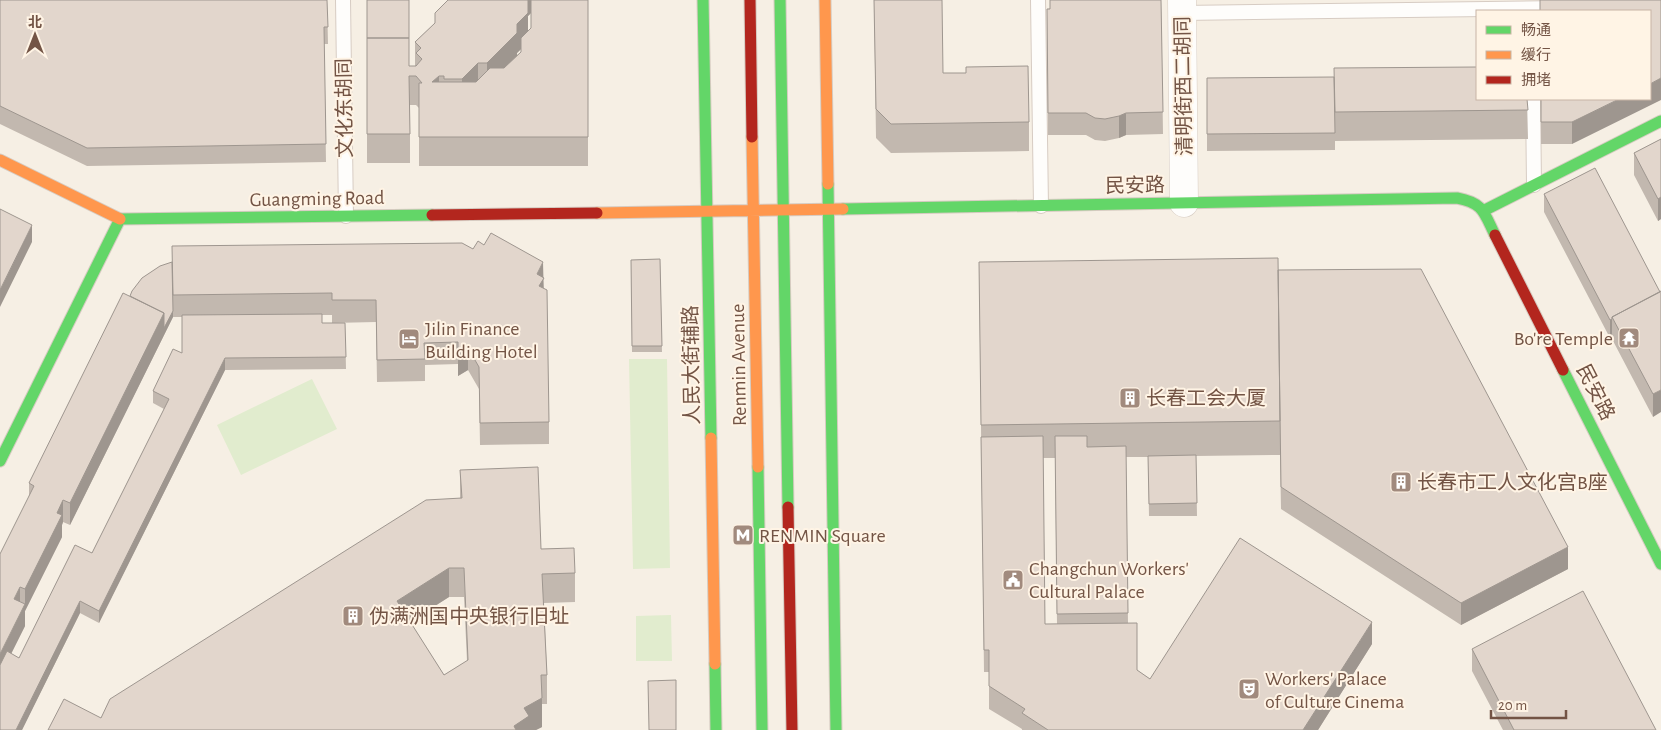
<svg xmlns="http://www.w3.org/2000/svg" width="1661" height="730" font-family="'Alegreya Sans','Noto Sans SC',sans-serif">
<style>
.green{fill:#e1ecce}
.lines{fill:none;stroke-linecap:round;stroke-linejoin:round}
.lane-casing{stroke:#d7ccc3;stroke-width:16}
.street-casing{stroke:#d7ccc3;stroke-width:29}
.fast-casing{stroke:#d6cbc1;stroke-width:13}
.slow-casing{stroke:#d6cbc1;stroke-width:13}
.jam-casing{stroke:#d6cbc1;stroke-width:13}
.lane{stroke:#fefdfb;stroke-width:14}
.street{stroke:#fefdfb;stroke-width:28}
.fast{stroke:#63d668;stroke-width:11}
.slow{stroke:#ff974d;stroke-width:11}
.jam{stroke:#b3261e;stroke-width:11}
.wall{fill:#c2b8af;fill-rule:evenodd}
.shaded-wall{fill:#9e968f}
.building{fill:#e2d6cc;stroke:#9e968f;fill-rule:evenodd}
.labels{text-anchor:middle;stroke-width:4;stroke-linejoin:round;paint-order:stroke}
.street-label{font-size:20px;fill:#735445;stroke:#fff4e5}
.poi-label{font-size:20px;fill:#735445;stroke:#fff4e5;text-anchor:start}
</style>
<rect width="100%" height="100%" fill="#f6efe4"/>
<path class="green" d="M 629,359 L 667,359 L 670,568 L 633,569 Z
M 312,379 L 337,429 L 241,475 L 217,425 Z
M 671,615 L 672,661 L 636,661 L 636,616 Z"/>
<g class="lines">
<g class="lane-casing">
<path id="lane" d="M 343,0 L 346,216
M 1038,0 L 1041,206
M 1182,13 L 1559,8
M 1533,99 L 1534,185"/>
</g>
<g class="street-casing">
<path id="street" d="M 1182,0 L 1184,203"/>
</g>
<g class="fast-casing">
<path id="fast" d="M 703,0 L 711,438
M 780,0 L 788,507
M 828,184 L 836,730
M 843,209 L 1457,198 C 1484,203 1484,213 1495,235
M 1483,211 L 1661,121
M 1563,370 L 1661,564
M 0,461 L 120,219 L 432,215
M 758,467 L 762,730
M 715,664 L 716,730"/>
</g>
<g class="slow-casing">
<path id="slow" d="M 825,0 L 828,184
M 752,137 L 758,467
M 0,160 L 120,219
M 597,213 L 843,209
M 711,438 L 715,664"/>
</g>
<g class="jam-casing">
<path id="jam" d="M 750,0 L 752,137
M 432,215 L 597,213
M 1495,235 L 1563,370
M 788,507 L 792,730"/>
</g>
<use href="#lane" class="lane"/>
<use href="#street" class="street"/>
<use href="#fast" class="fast"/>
<use href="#slow" class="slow"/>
<use href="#jam" class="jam"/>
</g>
<path class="wall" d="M 0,0 L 327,0 L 328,44 L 324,44 L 326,162 L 87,166 L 0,124 Z
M 367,0 L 409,66 L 415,66 L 415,42 L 435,23 L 588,0 L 588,166 L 419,166 L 419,108 L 416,105 L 410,105 L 410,163 L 367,163 ZM 531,13 L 531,28 L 528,31 L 528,16 ZM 521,49 L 521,52 L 517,55 L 517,53 Z
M 874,0 L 943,73 L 1029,122 L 1029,151 L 891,153 L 876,138 Z
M 1161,0 L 1163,134 L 1126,135 L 1119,138 L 1105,141 L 1095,140 L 1086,135 L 1048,135 L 1047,9 Z
M 1661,0 L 1572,144 L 1541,144 L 1541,99 Z
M 1207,78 L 1527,99 L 1528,139 L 1335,141 L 1335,150 L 1207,151 Z
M 1661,139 L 1661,219 L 1658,221 L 1634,175 L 1634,153 Z
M 1544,194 L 1660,292 L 1653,417 L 1612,339 L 1612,337 L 1610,338 L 1544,212 Z
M 473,249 L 543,278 L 549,422 L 549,444 L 480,445 L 479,389 L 468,370 L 458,376 L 458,364 L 425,365 L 425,381 L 377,382 L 376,322 L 332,323 L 332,315 L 322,315 L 322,323 L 345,323 L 346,369 L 225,370 L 99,623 L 80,613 L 22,730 L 0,730 L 29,495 L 29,483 L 130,296 ZM 173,317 L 182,317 L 182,353 L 153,391 L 153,403 L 164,409 L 92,553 L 19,658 L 11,654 L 25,626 L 25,611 L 62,537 L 62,525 L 63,522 L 70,525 Z
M 660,259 L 662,352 L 632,352 L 631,260 Z
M 979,262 L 1278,270 L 1568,569 L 1461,625 L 1281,509 L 1280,455 L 1196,456 L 1197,516 L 1149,516 L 1148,457 L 1126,457 L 1128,623 L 1137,670 L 1150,679 L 1372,644 L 1318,730 L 1022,730 L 1022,729 L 989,709 L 989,672 L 984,672 ZM 1043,458 L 1055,458 L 1057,624 L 1045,624 Z
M 460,470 L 541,549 L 575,573 L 575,602 L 544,603 L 547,675 L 547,704 L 542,704 L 542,727 L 536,730 L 48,730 L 101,718 L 460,498 ZM 449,597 L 464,597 L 467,661 L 444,675 L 410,622 Z
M 1472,649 L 1656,730 L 1503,730 L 1472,671 Z"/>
<path class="shaded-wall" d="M 524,0 L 531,0 L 531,13 L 528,16 L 528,42 L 517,53 L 517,62 L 487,92 L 487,63 L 517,24 Z
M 478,63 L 478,92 L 462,108 L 462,79 Z
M 439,76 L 439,105 L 432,82 Z
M 1661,78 L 1661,100 L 1572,144 L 1572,122 L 1619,99 L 1650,99 L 1650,84 Z
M 1126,113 L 1126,135 L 1119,138 L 1119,116 Z
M 1661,197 L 1661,219 L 1658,221 L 1658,199 Z
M 32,225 L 32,242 L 0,307 L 0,290 Z
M 543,262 L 544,300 L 539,308 L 537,274 Z
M 173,311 L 173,317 L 70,525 L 70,503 L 164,313 Z
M 1612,319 L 1612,337 L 1610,338 L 1610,320 Z
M 468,348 L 468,370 L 458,376 L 458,354 Z
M 225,358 L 225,370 L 99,623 L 99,611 Z
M 1661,390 L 1661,412 L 1653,417 L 1653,394 Z
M 63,500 L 63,522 L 62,525 L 62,537 L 25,611 L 25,589 L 57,513 Z
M 1568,547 L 1568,569 L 1461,625 L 1461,603 Z
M 449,568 L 449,597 L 397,630 L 397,601 Z
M 20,587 L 20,609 L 14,599 Z
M 80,601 L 80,613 L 22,730 L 16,730 Z
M 25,604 L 25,626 L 0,676 L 0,654 Z
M 1372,622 L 1372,644 L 1318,730 L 1303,730 Z
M 542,698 L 542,727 L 536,730 L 514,730 L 514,726 L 524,708 Z"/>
<path class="building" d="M 0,0 L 327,0 L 328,27 L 324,27 L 326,144 L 87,148 L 0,106 Z
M 367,0 L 409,0 L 409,38 L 367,38 Z
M 448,0 L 528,0 L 528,13 L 517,24 L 517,33 L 487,63 L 478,63 L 462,79 L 444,79 L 444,76 L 439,76 L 432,82 L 476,82 L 490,68 L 504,68 L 521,52 L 521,38 L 531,28 L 531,0 L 588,0 L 588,137 L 419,137 L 419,83 L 422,83 L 416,76 L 409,76 L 410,134 L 367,134 L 367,38 L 409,38 L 409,66 L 416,66 L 422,59 L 416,53 L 421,48 L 415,42 L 435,23 L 435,13 Z
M 874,0 L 942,0 L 943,73 L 966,73 L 966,67 L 1028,66 L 1029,122 L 891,124 L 876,109 Z
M 1050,0 L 1161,0 L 1163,112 L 1126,113 L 1119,116 L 1105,119 L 1095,118 L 1086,113 L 1048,113 L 1047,9 L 1050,9 Z
M 1540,0 L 1661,0 L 1661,78 L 1650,84 L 1650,11 L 1540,11 Z
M 1477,67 L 1477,99 L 1527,99 L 1528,110 L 1335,112 L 1334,68 Z
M 1334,77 L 1335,133 L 1207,134 L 1207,78 Z
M 1541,99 L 1619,99 L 1572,122 L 1541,122 Z
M 1661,139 L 1661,197 L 1658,199 L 1634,153 Z
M 1595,168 L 1660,292 L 1612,317 L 1612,319 L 1610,320 L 1544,194 Z
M 0,209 L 32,225 L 0,290 Z
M 491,233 L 543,262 L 537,274 L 544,278 L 539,286 L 547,290 L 549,422 L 480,423 L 479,367 L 468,348 L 458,354 L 458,342 L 424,343 L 425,359 L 377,360 L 376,300 L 332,300 L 332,293 L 173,295 L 172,246 L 462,243 L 473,249 L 478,241 L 484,245 Z
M 1278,258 L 1280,421 L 981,425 L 979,262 Z
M 660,259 L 662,346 L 632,346 L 631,260 Z
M 172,262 L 173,311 L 164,328 L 164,313 L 130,296 L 132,291 L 142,278 L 160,266 Z
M 1421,269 L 1568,547 L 1461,603 L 1281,487 L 1278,270 Z
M 1661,291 L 1661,390 L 1653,394 L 1612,317 Z
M 123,293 L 164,313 L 70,503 L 63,500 L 57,513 L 62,515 L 25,589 L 20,587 L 14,599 L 25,604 L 0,654 L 0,554 L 34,486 L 29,483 Z
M 322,314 L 322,323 L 345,323 L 346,357 L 225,358 L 99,611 L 80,601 L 16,730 L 0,730 L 0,665 L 7,651 L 19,658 L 75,545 L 92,553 L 169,399 L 153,391 L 173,349 L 182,353 L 182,315 Z
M 1043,436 L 1045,624 L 1137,623 L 1137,670 L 1150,679 L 1240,538 L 1372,622 L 1303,730 L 1048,730 L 1022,713 L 1025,709 L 989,686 L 989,650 L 984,650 L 981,437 Z
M 1055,436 L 1087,436 L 1087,447 L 1126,446 L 1128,613 L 1057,614 Z
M 1196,455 L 1197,503 L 1149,504 L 1148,456 Z
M 538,467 L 541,549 L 574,548 L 575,573 L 542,574 L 547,675 L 541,675 L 542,698 L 524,708 L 529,716 L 514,726 L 516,730 L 48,730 L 64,699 L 101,718 L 110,699 L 426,500 L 462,498 L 460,470 ZM 449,568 L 464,568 L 468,660 L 444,675 L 397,601 Z
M 1583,591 L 1656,730 L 1514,730 L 1472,649 Z
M 676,680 L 676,730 L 649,730 L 648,681 Z"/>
<defs>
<g id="temple-square" transform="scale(1.125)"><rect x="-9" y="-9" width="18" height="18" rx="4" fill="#a18a7d" stroke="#fff4e5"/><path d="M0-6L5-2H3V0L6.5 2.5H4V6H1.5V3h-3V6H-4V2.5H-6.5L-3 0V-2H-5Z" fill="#fff"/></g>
<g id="hotel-square" transform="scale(1.125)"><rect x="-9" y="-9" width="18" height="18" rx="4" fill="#a18a7d" stroke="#fff4e5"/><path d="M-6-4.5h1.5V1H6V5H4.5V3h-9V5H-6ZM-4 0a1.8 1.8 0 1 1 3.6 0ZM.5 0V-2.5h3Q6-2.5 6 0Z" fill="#fff"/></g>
<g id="building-square" transform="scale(1.125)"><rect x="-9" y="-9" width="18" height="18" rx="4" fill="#a18a7d" stroke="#fff4e5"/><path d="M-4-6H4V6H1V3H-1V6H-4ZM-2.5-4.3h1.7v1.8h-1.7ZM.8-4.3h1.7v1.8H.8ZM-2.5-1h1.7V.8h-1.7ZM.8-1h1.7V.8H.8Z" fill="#fff"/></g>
<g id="metro-square" transform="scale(1.125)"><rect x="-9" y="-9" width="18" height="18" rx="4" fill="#a18a7d" stroke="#fff4e5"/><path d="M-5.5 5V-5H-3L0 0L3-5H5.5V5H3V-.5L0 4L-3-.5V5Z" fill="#fff"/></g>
<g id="civic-square" transform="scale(1.125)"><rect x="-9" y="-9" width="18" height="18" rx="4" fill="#a18a7d" stroke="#fff4e5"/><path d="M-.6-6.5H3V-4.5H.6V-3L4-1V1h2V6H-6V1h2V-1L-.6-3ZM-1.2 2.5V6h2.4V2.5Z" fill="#fff"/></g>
<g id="theatre-square" transform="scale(1.125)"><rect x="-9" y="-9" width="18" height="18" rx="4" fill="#a18a7d" stroke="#fff4e5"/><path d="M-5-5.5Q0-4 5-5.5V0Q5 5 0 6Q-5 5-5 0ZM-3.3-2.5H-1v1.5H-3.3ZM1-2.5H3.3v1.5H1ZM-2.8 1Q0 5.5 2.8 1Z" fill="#fff"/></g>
</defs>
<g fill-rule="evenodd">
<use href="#temple-square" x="1629" y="338"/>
<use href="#hotel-square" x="409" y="339"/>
<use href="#building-square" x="1130" y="398"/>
<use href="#building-square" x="1401" y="482"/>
<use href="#metro-square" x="743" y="535"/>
<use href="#civic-square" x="1013" y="580"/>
<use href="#building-square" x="353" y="616"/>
<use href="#theatre-square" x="1249" y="689"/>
</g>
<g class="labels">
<g class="street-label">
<text transform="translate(1183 86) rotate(-91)" y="7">清明街西二胡同</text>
<text transform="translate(344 108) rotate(-91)" y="7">文化东胡同</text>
<text transform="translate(1135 185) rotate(-1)" y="7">民安路</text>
<text transform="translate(317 198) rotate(-1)" y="7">Guangming Road</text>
<text transform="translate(691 365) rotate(-91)" y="7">人民大街辅路</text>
<text transform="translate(738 365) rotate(-91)" y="7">Renmin Avenue</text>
<text transform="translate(1596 392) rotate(63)" y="7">民安路</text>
</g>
<g class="poi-label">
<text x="425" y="335">Jilin Finance<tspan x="425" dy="23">Building Hotel</tspan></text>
<text x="1613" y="345" text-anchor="end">Bo're Temple</text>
<text x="1146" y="405">长春工会大厦</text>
<text x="1417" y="489">长春市工人文化宫B座</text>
<text x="759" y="542">RENMIN Square</text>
<text x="1029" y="575">Changchun Workers'<tspan x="1029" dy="23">Cultural Palace</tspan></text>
<text x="369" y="623">伪满洲国中央银行旧址</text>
<text x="1265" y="685">Workers' Palace<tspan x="1265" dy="23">of Culture Cinema</tspan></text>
</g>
</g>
<rect x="1476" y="10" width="175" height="90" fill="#fff4e5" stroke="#c7b4a5"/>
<rect x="1486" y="26" width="25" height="8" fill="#63d668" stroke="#c7b4a5"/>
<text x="1521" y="35" font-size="15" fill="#735445">畅通</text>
<rect x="1486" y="51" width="25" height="8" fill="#ff974d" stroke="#c7b4a5"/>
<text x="1521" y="60" font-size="15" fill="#735445">缓行</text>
<rect x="1486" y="76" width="25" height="8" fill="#b3261e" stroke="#c7b4a5"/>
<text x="1521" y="85" font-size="15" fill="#735445">拥堵</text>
<g transform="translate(35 35)" stroke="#fff4e5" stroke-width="4" paint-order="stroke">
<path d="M0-4L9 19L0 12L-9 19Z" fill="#735445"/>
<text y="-8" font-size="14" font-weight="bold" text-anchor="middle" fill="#735445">北</text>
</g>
<path d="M1491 710v8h75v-8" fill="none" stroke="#735445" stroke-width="2.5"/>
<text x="1498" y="710" font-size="15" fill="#735445" stroke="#fff4e5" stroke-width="4" paint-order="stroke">20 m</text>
</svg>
